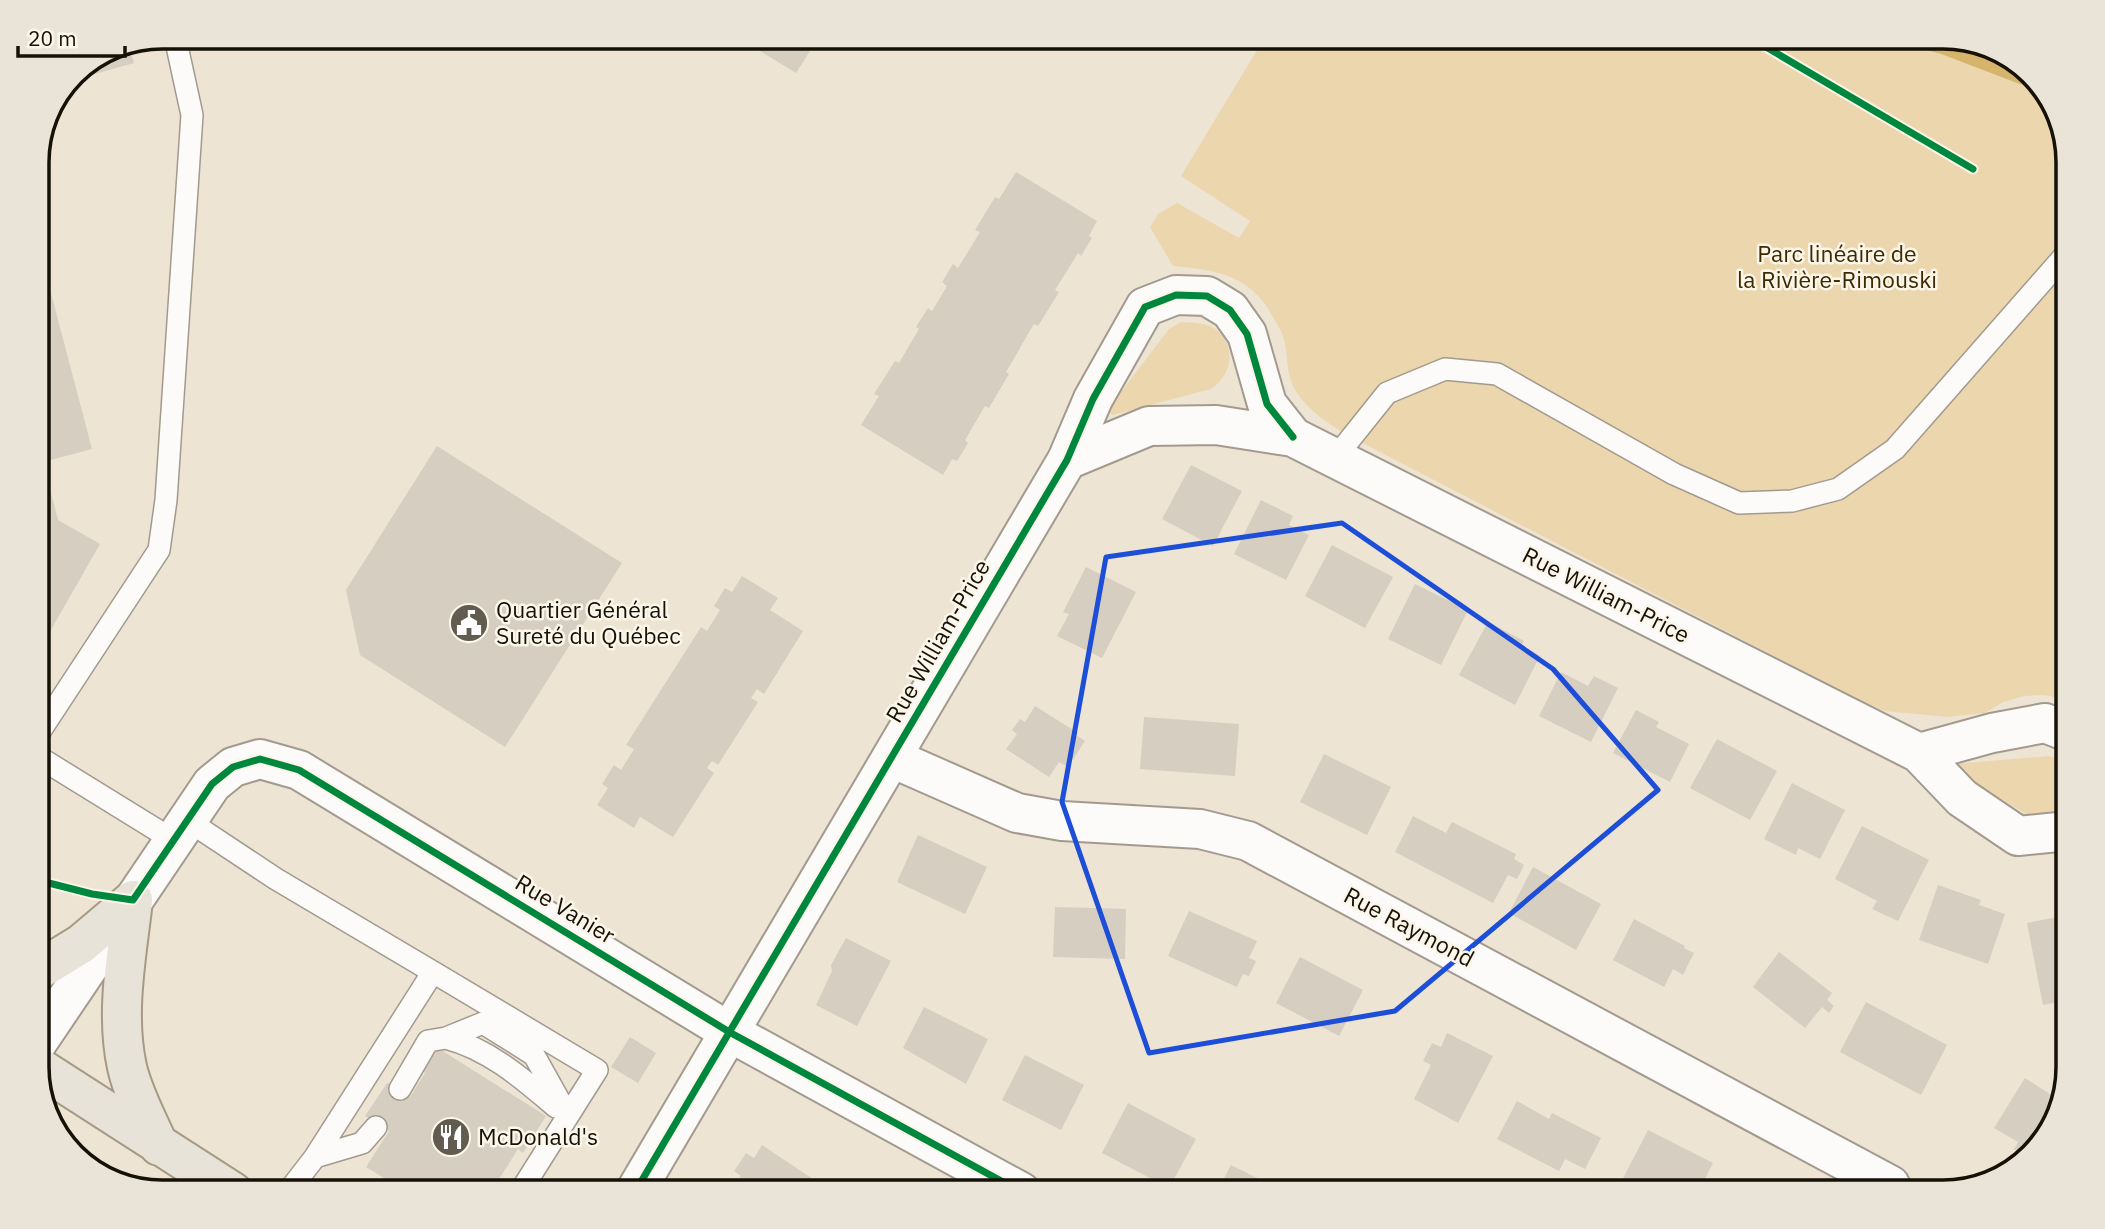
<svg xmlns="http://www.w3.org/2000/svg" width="2105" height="1229" font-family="'IBM Plex Sans',sans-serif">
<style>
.green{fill:#ebd6ae}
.water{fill:#d6b46c}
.building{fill:#d5cec1}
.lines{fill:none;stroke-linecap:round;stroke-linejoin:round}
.service-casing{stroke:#a29a8e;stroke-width:24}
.minor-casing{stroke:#a29a8e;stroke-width:42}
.primary-casing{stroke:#a59a84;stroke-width:42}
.service{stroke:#fcfbf9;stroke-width:21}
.minor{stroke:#fcfbf9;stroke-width:38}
.primary{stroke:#e8e3d8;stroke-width:38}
.cycleway-casing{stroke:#fcf6ea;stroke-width:11}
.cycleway{stroke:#00873e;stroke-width:7}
.marked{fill:none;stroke:#1d4ed8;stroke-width:5;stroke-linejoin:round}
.labels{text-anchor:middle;stroke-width:5;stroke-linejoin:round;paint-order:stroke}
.park-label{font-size:23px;fill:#3d2a01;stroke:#fcf6ea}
.street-label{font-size:23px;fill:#161107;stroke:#fcf6ea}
.poi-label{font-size:23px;fill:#161107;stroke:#fcf6ea;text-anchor:start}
.rim{fill:none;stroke:#161107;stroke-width:3.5}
</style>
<rect width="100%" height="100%" fill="#eee4d4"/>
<path class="green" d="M 1265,37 L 1877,37 L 1941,54 L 2046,94 L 2051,99 L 2068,154 L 2068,700 L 2044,695 L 2024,696 L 2003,702 L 1985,713 L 1948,717 L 1885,711 L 1859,700 L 1347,435 C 1328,423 1310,412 1297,393 C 1285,376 1289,355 1283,336 C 1281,330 1276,323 1273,317 C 1251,275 1216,270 1173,266 L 1150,227 L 1158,214 L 1177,203 L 1239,238 L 1250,221 L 1181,176 Z
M 1181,322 C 1192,323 1204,322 1214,328 C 1237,344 1233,375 1211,389 L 1112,415 L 1108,409 L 1169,329 Z
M 2049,756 L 2062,760 L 2068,766 L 2068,802 L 2050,815 L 2030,816 L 1942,765 Z"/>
<path class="water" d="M 1877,37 L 1943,37 L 2006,54 L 2046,94 L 1941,54 Z"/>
<path class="building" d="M 737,37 L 819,37 L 796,73 Z
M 128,43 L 134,63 L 70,81 L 74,73 L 115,46 Z
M 1016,172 L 1097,221 L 1089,236 L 1092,238 L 1081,256 L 1078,253 L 1055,290 L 1059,292 L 1038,326 L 1034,324 L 1006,372 L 1009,374 L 989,408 L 985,406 L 965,440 L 968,443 L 957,461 L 952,459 L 943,475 L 861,425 L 879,396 L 874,394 L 895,361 L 899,363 L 919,329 L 916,327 L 928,308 L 932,311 L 947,286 L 942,282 L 953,264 L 958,268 L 980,232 L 975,230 L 995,197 L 999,199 Z
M 37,240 L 92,449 L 43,462 L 58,520 L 100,544 L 44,642 L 37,638 Z
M 437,446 L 622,563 L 505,747 L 360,655 L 346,590 Z
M 1191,465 L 1242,491 L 1213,546 L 1162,519 Z
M 1261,500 L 1293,516 L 1289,525 L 1309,535 L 1286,580 L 1234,554 Z
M 1332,545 L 1393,577 L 1365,628 L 1305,596 Z
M 1086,567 L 1136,592 L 1102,658 L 1057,636 L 1069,614 L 1063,612 Z
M 742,576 L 778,598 L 770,610 L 803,631 L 764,694 L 757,689 L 751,698 L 758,702 L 718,765 L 712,761 L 707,768 L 714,773 L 673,837 L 640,817 L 634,828 L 597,805 L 608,788 L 602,784 L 614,765 L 621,770 L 634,749 L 626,745 L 701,627 L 707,631 L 720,610 L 714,606 L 725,588 L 732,592 Z
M 1415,584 L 1468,610 L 1441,665 L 1388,639 Z
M 1488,622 L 1524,641 L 1521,646 L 1540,656 L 1515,705 L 1459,675 Z
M 1561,672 L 1588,686 L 1594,676 L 1618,688 L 1591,742 L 1539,716 Z
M 1035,706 L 1078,733 L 1076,735 L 1085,741 L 1068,767 L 1059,762 L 1049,777 L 1006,749 L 1017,734 L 1012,730 L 1020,719 L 1025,722 Z
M 1636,710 L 1659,722 L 1656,727 L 1689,744 L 1670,782 L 1613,753 Z
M 1144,717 L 1239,724 L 1235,776 L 1140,769 Z
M 1717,739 L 1777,771 L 1750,820 L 1690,788 Z
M 1324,754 L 1391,787 L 1367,835 L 1300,802 Z
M 1792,783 L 1845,810 L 1820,859 L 1798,848 L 1796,855 L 1764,839 Z
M 1413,816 L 1446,833 L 1452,822 L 1516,854 L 1514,859 L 1524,865 L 1517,879 L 1508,875 L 1493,903 L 1395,852 Z
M 1862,826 L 1929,860 L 1898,921 L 1872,909 L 1877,901 L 1835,879 Z
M 918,835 L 987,867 L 965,914 L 897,882 Z
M 1533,867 L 1601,904 L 1576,950 L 1509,913 Z
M 1938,885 L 1981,900 L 1979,905 L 2005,914 L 1988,964 L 1919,940 Z
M 1055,907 L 1126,909 L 1125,959 L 1053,957 Z
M 1189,911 L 1257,941 L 1249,958 L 1256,961 L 1249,976 L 1243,974 L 1237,987 L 1168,956 Z
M 2068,915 L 2068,1000 L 2043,1005 L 2027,923 Z
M 1634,919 L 1685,946 L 1684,948 L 1694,953 L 1683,975 L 1673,969 L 1664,987 L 1613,960 Z
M 846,938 L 891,961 L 857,1026 L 816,1005 L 832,971 L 831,965 Z
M 1779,952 L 1832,993 L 1827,1000 L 1834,1006 L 1829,1013 L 1822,1007 L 1805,1028 L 1753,987 Z
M 1300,957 L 1363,990 L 1339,1036 L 1276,1003 Z
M 1866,1002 L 1947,1045 L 1921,1095 L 1840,1052 Z
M 924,1007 L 988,1039 L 966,1084 L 903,1048 Z
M 1447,1033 L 1493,1056 L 1458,1123 L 1414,1099 L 1431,1065 L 1423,1061 L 1432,1043 L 1441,1047 Z
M 630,1037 L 656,1053 L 638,1083 L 611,1067 Z
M 433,1045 L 546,1116 L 523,1153 L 518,1149 L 499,1179 L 504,1183 L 498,1192 L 413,1192 L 397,1182 L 395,1185 L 366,1167 L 389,1131 L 365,1116 L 387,1083 L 410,1097 L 425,1073 L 418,1069 Z
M 1025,1055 L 1084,1085 L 1061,1130 L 1002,1100 Z
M 2025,1078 L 2059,1100 L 2051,1130 L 2025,1156 L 2014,1149 L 2018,1142 L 1994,1128 Z
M 1517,1101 L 1549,1119 L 1552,1113 L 1601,1138 L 1585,1169 L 1565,1159 L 1559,1171 L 1497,1139 Z
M 1128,1103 L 1196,1139 L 1169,1188 L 1102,1153 Z
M 1648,1130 L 1713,1163 L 1698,1192 L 1616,1192 Z
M 762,1145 L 813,1179 L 804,1192 L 742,1192 L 734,1187 L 741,1176 L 734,1171 L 746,1153 L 754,1158 Z
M 1231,1165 L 1285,1192 L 1217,1192 Z
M 1750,1184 L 1767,1192 L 1745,1192 Z"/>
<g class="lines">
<g class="service-casing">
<path id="service" d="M 1335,458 L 1387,393 L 1445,369 L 1497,374 L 1674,474 L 1739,503 L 1792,501 L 1838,489 L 1895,449 L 2068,252
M 37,736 L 159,550 L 166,500 L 192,115 L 175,37
M 37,756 L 173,840
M 187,820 L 276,879 L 433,972
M 446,1038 C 489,1049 523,1079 556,1107
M 400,1089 L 428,1041 L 446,1038 L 483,1023 L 534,1055 L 568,1116
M 315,1157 L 362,1143 L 376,1127
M 288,1192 L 315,1157 L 433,972 L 597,1070 L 520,1192"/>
</g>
<g class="minor-casing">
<path id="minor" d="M 1067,460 L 1149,426 L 1216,425 L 1293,437 L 1919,753 L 1962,798 L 2018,836 L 2068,831
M 1919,753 L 1992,733 L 2045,723 L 2068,732
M 892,758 L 1017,813 L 1062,821 L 1200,829 L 1248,841 L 1890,1185 L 1891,1192
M 37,1043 L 212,784 L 233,767 L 260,759 L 299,770 L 731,1033 L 1021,1192
M 635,1192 L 1067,460 L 1093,399 L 1145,307 L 1176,295 L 1207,296 L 1230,310 L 1247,334 L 1267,404 L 1293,437"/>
</g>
<g class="primary-casing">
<path id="primary" d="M 133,900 C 127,955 115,1012 127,1067 C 133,1094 148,1121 159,1146
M 37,971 L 81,944 L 133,900
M 37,1066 L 233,1192"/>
</g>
<use href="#service" class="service"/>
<use href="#minor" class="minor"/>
<use href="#primary" class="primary"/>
<g class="cycleway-casing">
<path id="cycleway" d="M 1749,37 L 1973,169
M 37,880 L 92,894 L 133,900 L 212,784 L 233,767 L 260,759 L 299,770 L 731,1033 L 1021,1192
M 635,1192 L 1067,460 L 1093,399 L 1145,307 L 1176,295 L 1207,296 L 1230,310 L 1247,334 L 1267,404 L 1293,437"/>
</g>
<use href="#cycleway" class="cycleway"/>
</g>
<path class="marked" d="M 1342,523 L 1553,669 L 1658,790 L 1395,1011 L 1149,1053 L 1062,802 L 1106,557 Z"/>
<defs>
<g id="civic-disc" transform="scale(2.0125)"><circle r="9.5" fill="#625b4f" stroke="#fcf6ea"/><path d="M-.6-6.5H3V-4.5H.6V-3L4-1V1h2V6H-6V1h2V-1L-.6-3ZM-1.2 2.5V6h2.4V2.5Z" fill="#fff"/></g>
<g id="restaurant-disc" transform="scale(2.0125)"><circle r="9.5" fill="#625b4f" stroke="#fcf6ea"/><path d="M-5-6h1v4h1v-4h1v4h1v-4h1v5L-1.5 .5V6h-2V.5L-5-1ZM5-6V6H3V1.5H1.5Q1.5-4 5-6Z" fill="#fff"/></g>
</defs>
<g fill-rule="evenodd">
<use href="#civic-disc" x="469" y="623"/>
<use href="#restaurant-disc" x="451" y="1137"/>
</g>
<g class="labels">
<g class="park-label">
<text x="1837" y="262">Parc linéaire de<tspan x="1837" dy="26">la Rivière-Rimouski</tspan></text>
</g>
<g class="street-label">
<text transform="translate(1606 595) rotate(27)" y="8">Rue William-Price</text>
<text transform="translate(938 641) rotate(-60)" y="8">Rue William-Price</text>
<text transform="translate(565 909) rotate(31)" y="8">Rue Vanier</text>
<text transform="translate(1409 927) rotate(28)" y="8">Rue Raymond</text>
</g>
<g class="poi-label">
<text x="496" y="618">Quartier Général<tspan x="496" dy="26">Sureté du Québec</tspan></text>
<text x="478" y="1145">McDonald's</text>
</g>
</g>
<path d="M0 0H2105V1229H0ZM162 49H1943A113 113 0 0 1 2056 162V1067A113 113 0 0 1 1943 1180H162A113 113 0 0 1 49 1067V162A113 113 0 0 1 162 49Z" fill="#eae4d8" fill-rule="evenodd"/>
<path class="rim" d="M162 49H1943A113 113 0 0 1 2056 162V1067A113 113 0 0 1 1943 1180H162A113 113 0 0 1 49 1067V162A113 113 0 0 1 162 49Z"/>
<path d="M18 46v10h107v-10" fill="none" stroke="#161107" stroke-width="3.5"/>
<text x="28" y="46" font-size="21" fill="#161107" stroke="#fcf6ea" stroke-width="5" paint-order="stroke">20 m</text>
</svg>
